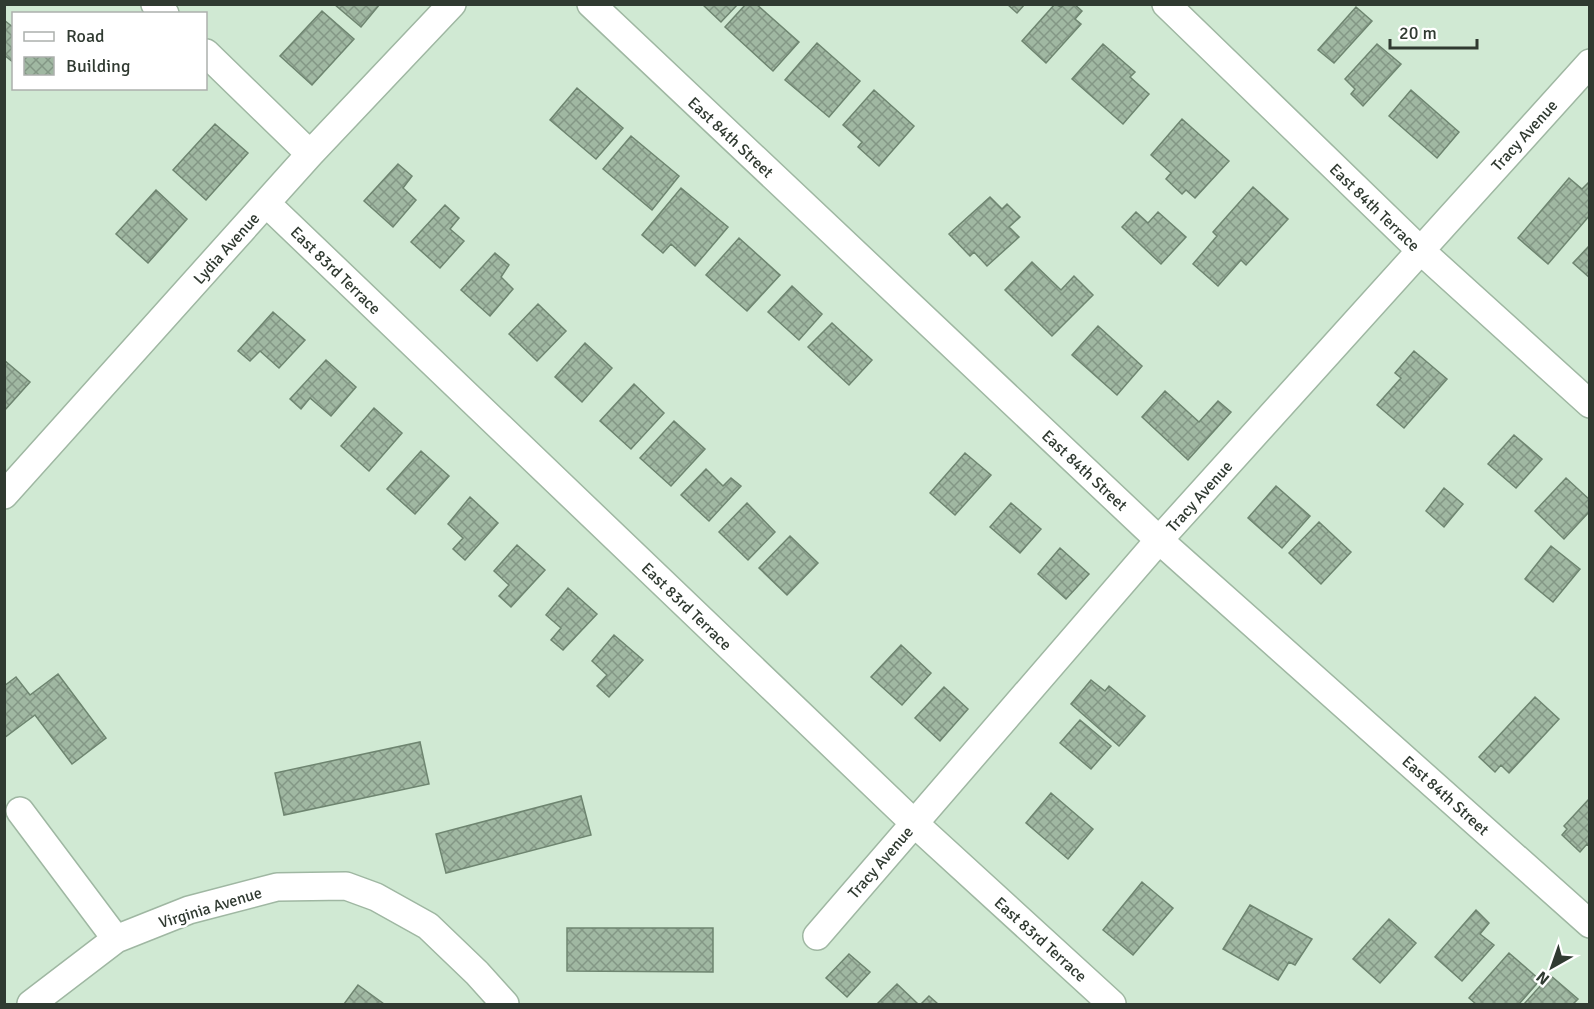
<svg xmlns="http://www.w3.org/2000/svg" width="1594" height="1009" font-family="Signika,sans-serif">
<style>
.building{fill:url(#building-cross-hatch);stroke:#6e8570;stroke-width:1.5}
.lines{fill:none;stroke-linecap:round;stroke-linejoin:round}
.minor-casing{stroke:#9fb7a2;stroke-width:30}
.minor{stroke:#fff;stroke-width:27}
.labels{text-anchor:middle;stroke-width:5;stroke-linejoin:round;paint-order:stroke}
.street-label{font-size:16px;fill:#303a31;stroke:#fff}
</style>
<defs>
<pattern id="building-cross-hatch" width="8" height="8" patternUnits="userSpaceOnUse" patternTransform="scale(1.5)"><rect width="8" height="8" fill="#a0b8a2"/><path d="M0 0l8 8M0 8l8-8" fill="none" stroke="#839785"/></pattern>
</defs>
<rect width="100%" height="100%" fill="#d0e9d3"/>
<path class="building" d="M 334,4 L 380,4 L 361,27 Z
M 702,4 L 738,4 L 721,22 Z
M 746,4 L 756,4 L 799,42 L 773,71 L 725,27 Z
M 1007,4 L 1025,4 L 1017,13 Z
M 1055,4 L 1061,7 L 1064,4 L 1074,4 L 1082,11 L 1075,19 L 1081,24 L 1046,63 L 1022,41 Z
M 1356,7 L 1372,21 L 1334,63 L 1318,50 Z
M 322,11 L 354,39 L 312,85 L 280,56 Z
M 4,20 L 14,28 L 14,63 L 4,55 Z
M 817,43 L 860,81 L 829,117 L 785,80 Z
M 1103,44 L 1135,72 L 1130,77 L 1149,94 L 1123,124 L 1072,79 Z
M 1377,44 L 1401,64 L 1363,106 L 1351,94 L 1355,89 L 1345,79 Z
M 577,88 L 623,128 L 596,159 L 550,120 Z
M 874,90 L 914,126 L 879,166 L 858,147 L 862,142 L 843,125 Z
M 1411,90 L 1459,132 L 1437,158 L 1389,116 Z
M 1182,119 L 1229,161 L 1195,198 L 1186,190 L 1182,194 L 1166,179 L 1171,173 L 1151,155 Z
M 215,124 L 248,153 L 206,200 L 173,170 Z
M 631,136 L 679,176 L 652,210 L 603,169 Z
M 398,164 L 412,176 L 403,188 L 416,200 L 393,227 L 364,201 Z
M 1569,178 L 1582,189 L 1590,181 L 1590,215 L 1548,264 L 1518,238 Z
M 1253,187 L 1288,219 L 1246,265 L 1241,260 L 1218,286 L 1193,264 L 1217,236 L 1213,232 Z
M 681,188 L 728,227 L 695,266 L 671,244 L 663,253 L 642,235 Z
M 156,190 L 187,219 L 148,263 L 116,234 Z
M 990,197 L 1002,209 L 1007,204 L 1020,217 L 1009,227 L 1019,237 L 987,266 L 974,252 L 970,256 L 949,234 Z
M 445,205 L 459,218 L 450,229 L 464,241 L 440,268 L 411,242 Z
M 1136,212 L 1148,223 L 1158,212 L 1186,237 L 1161,264 L 1122,227 Z
M 739,238 L 780,275 L 747,311 L 706,275 Z
M 1590,245 L 1590,278 L 1573,263 Z
M 495,253 L 509,265 L 501,277 L 513,289 L 490,316 L 461,290 Z
M 1032,262 L 1061,290 L 1074,276 L 1093,295 L 1052,336 L 1005,290 Z
M 792,286 L 822,314 L 799,340 L 768,312 Z
M 538,304 L 566,331 L 537,361 L 509,334 Z
M 273,312 L 305,340 L 279,368 L 260,351 L 250,361 L 238,351 Z
M 832,323 L 872,360 L 849,385 L 808,347 Z
M 1098,326 L 1142,366 L 1117,395 L 1072,355 Z
M 585,343 L 612,368 L 582,402 L 555,377 Z
M 1414,351 L 1447,379 L 1404,428 L 1377,405 L 1401,378 L 1395,373 Z
M 4,360 L 30,382 L 4,411 Z
M 326,360 L 356,387 L 331,416 L 310,398 L 301,409 L 290,399 Z
M 634,384 L 664,413 L 631,449 L 600,421 Z
M 1165,391 L 1199,422 L 1218,401 L 1231,412 L 1188,460 L 1142,417 Z
M 374,408 L 402,433 L 369,471 L 341,446 Z
M 674,421 L 705,449 L 671,486 L 640,458 Z
M 1514,435 L 1542,459 L 1516,488 L 1488,464 Z
M 421,451 L 449,476 L 415,514 L 387,489 Z
M 965,453 L 991,475 L 955,515 L 930,493 Z
M 706,469 L 723,486 L 731,478 L 741,486 L 709,521 L 681,495 Z
M 1566,478 L 1590,500 L 1590,511 L 1564,539 L 1535,511 Z
M 1276,486 L 1310,516 L 1282,548 L 1248,518 Z
M 1444,488 L 1463,504 L 1444,527 L 1426,511 Z
M 470,497 L 498,523 L 465,560 L 453,549 L 463,538 L 448,524 Z
M 747,503 L 775,532 L 748,560 L 719,532 Z
M 1011,503 L 1041,529 L 1020,553 L 990,527 Z
M 1319,522 L 1351,552 L 1321,584 L 1289,553 Z
M 790,536 L 818,563 L 787,595 L 759,568 Z
M 517,545 L 545,570 L 511,607 L 499,596 L 509,585 L 494,571 Z
M 1551,546 L 1580,569 L 1553,602 L 1525,579 Z
M 1060,548 L 1089,574 L 1066,599 L 1038,574 Z
M 568,588 L 597,614 L 563,650 L 551,640 L 561,628 L 546,615 Z
M 614,635 L 643,660 L 609,697 L 597,686 L 607,675 L 592,661 Z
M 901,645 L 931,673 L 902,705 L 871,677 Z
M 58,674 L 106,738 L 72,764 L 35,715 L 4,738 L 4,686 L 16,677 L 30,695 Z
M 1091,680 L 1105,691 L 1109,686 L 1145,716 L 1119,746 L 1071,704 Z
M 944,687 L 968,709 L 940,741 L 915,718 Z
M 1535,697 L 1559,719 L 1509,773 L 1501,765 L 1495,772 L 1479,757 Z
M 1080,720 L 1111,746 L 1091,769 L 1060,743 Z
M 420,742 L 429,784 L 284,815 L 275,773 Z
M 1051,793 L 1093,829 L 1068,859 L 1026,823 Z
M 581,796 L 591,835 L 446,873 L 436,834 Z
M 1590,798 L 1590,847 L 1587,844 L 1580,852 L 1562,835 L 1567,829 L 1564,826 Z
M 1142,882 L 1173,908 L 1133,955 L 1103,930 Z
M 1250,905 L 1312,939 L 1295,965 L 1289,962 L 1278,980 L 1223,949 Z
M 1476,910 L 1489,923 L 1480,934 L 1494,945 L 1462,981 L 1435,957 Z
M 1389,919 L 1416,943 L 1380,983 L 1353,959 Z
M 567,928 L 713,928 L 713,972 L 567,971 Z
M 1509,953 L 1540,980 L 1519,1004 L 1476,1004 L 1469,998 Z
M 849,954 L 870,972 L 847,997 L 826,978 Z
M 1550,975 L 1578,999 L 1573,1004 L 1524,1004 Z
M 897,984 L 918,1004 L 877,1004 Z
M 358,985 L 384,1004 L 344,1004 Z
M 929,996 L 938,1004 L 921,1004 Z"/>
<g class="lines">
<g class="minor-casing">
<path id="minor" d="M 155,4 L 165,14
M 591,4 L 1159,540 L 1590,924
M 1166,4 L 1420,250 L 1590,404
M 206,53 L 310,154
M 266,203 L 914,823 L 1112,1004
M 4,495 L 310,154 L 452,4
M 20,811 L 116,939
M 817,936 L 1159,540 L 1590,63
M 31,1004 L 116,939 L 189,910 L 277,887 L 346,886 L 376,897 L 428,926 L 477,973 L 505,1004"/>
</g>
<use href="#minor" class="minor"/>
</g>
<g class="labels">
<g class="street-label">
<text transform="translate(1524 135) rotate(-48)" y="6">Tracy Avenue</text>
<text transform="translate(731 137) rotate(43)" y="6">East 84th Street</text>
<text transform="translate(1375 207) rotate(44)" y="6">East 84th Terrace</text>
<text transform="translate(226 248) rotate(-48)" y="6">Lydia Avenue</text>
<text transform="translate(336 270) rotate(44)" y="6">East 83rd Terrace</text>
<text transform="translate(1085 470) rotate(43)" y="6">East 84th Street</text>
<text transform="translate(1199 496) rotate(-48)" y="6">Tracy Avenue</text>
<text transform="translate(687 606) rotate(44)" y="6">East 83rd Terrace</text>
<text transform="translate(1446 795) rotate(42)" y="6">East 84th Street</text>
<text transform="translate(880 862) rotate(-49)" y="6">Tracy Avenue</text>
<text transform="translate(210 907) rotate(-17)" y="6">Virginia Avenue</text>
<text transform="translate(1041 939) rotate(42)" y="6">East 83rd Terrace</text>
</g>
</g>
<rect width="1594" height="1009" fill="none" stroke="#303a31" stroke-width="12"/>
<rect x="12" y="12" width="195" height="78" fill="#ffffff" stroke="#acb0ad" stroke-width="1.5"/>
<rect x="24" y="32" width="30" height="9" fill="#ffffff" stroke="#acb0ad" stroke-width="1.5"/>
<text x="66" y="42" font-size="18" fill="#303a31">Road</text>
<rect x="24" y="57" width="30" height="18" fill="url(#building-cross-hatch)" stroke="#acb0ad" stroke-width="1.5"/>
<text x="66" y="72" font-size="18" fill="#303a31">Building</text>
<g transform="translate(1552 967) rotate(220)" stroke="#ffffff" stroke-width="4.5" paint-order="stroke">
<path d="M0-4.5L10 22L0 15L-10 22Z" fill="#303a31"/>
<text y="-9" font-size="16" font-weight="bold" text-anchor="middle" fill="#303a31">N</text>
</g>
<path d="M1390 39v9h87v-9" fill="none" stroke="#303a31" stroke-width="3"/>
<text x="1399" y="39" font-size="18" fill="#303a31" stroke="#ffffff" stroke-width="4.5" paint-order="stroke">20 m</text>
</svg>
